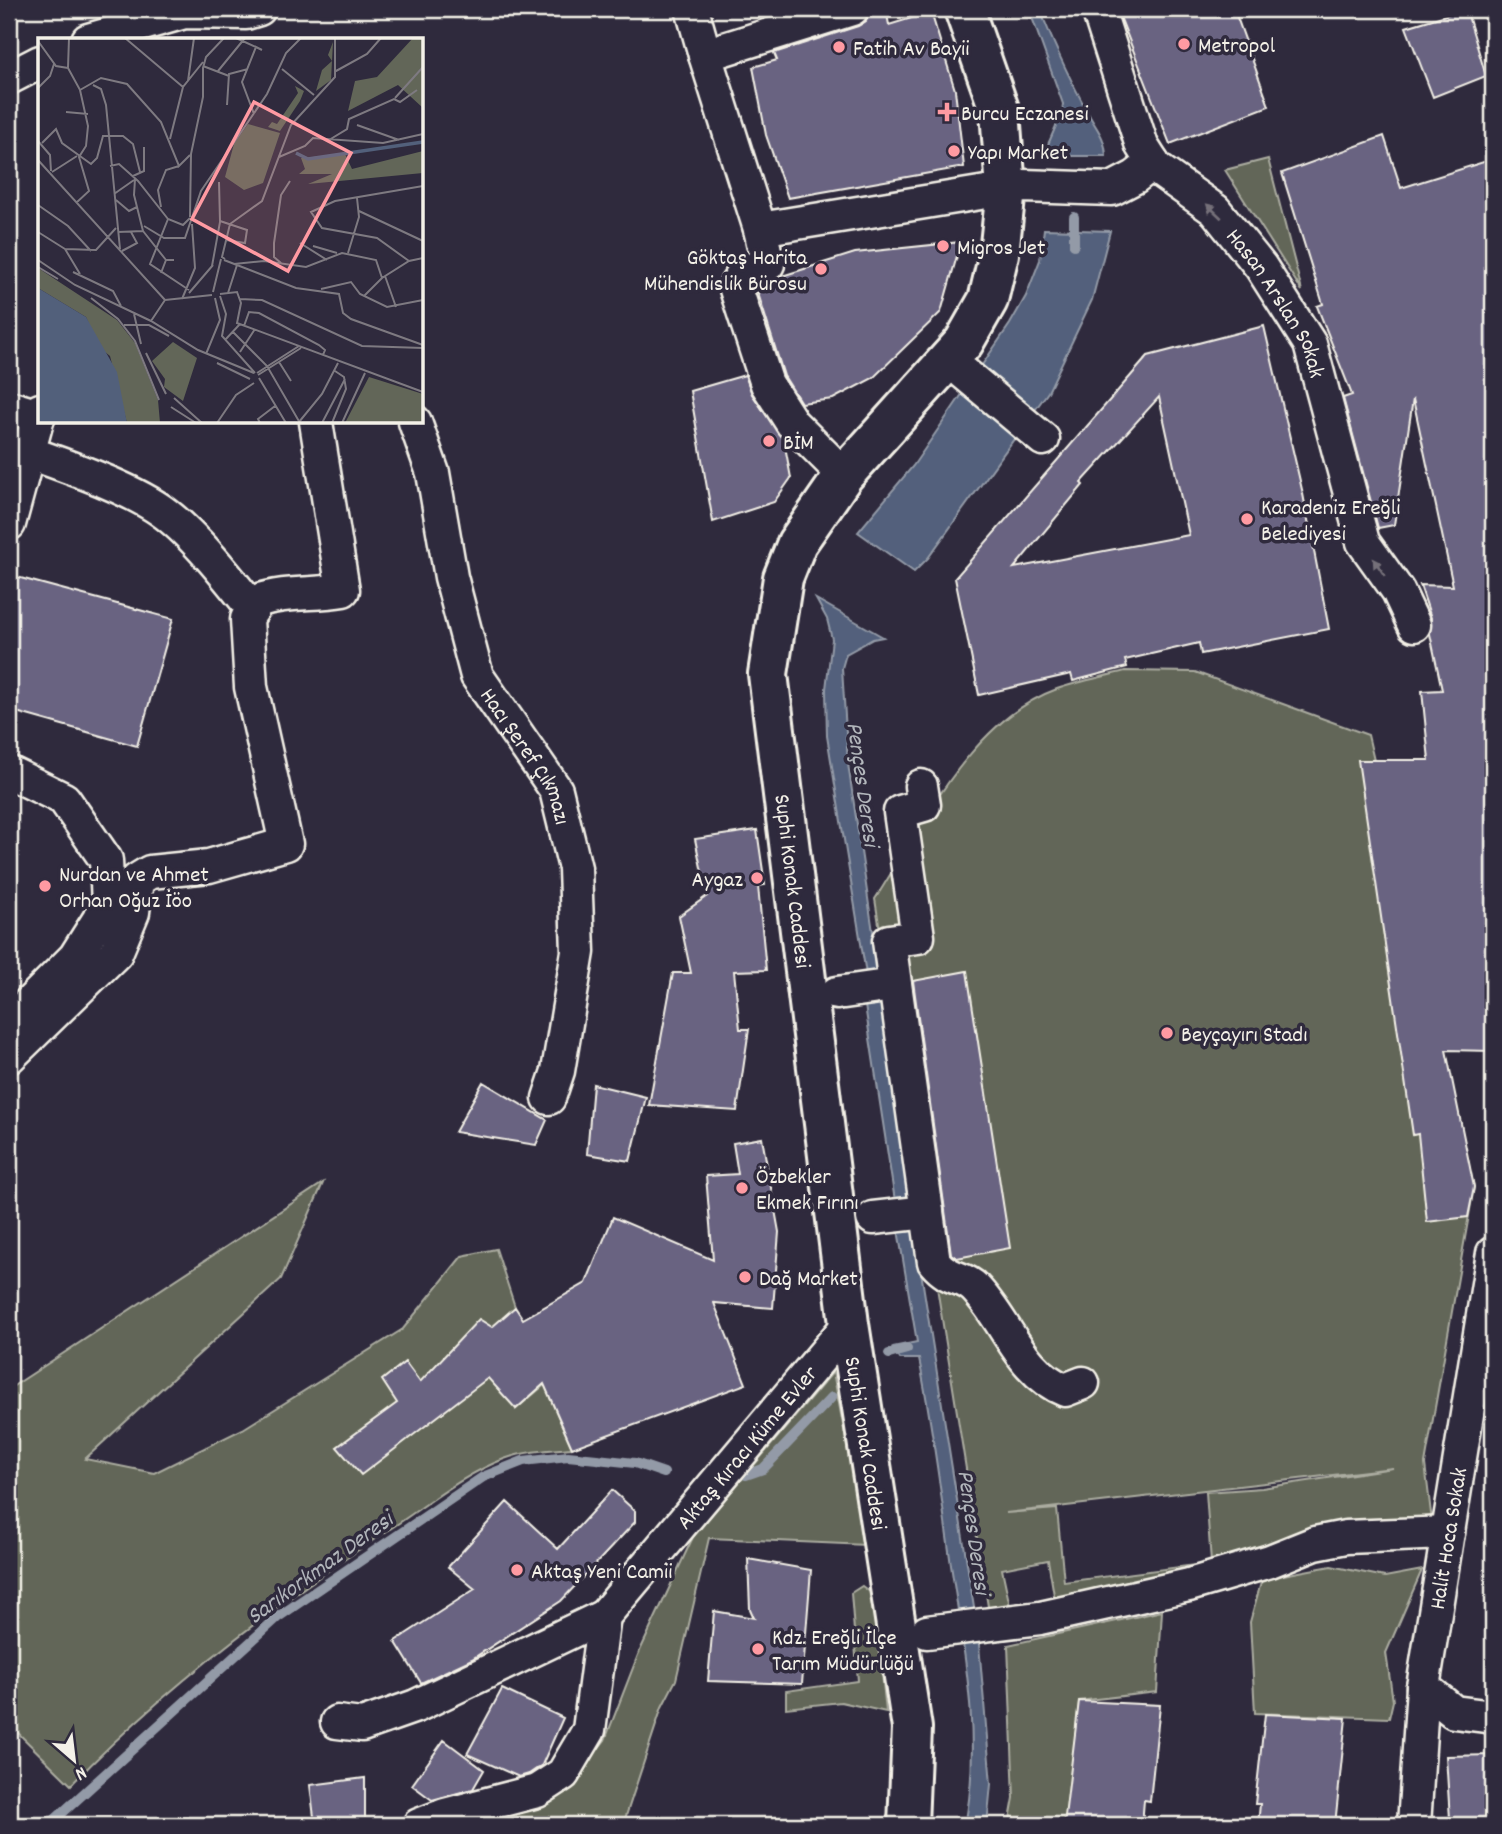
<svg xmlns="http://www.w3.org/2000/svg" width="1502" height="1834" font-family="Dekko,sans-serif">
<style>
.green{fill:#626658;stroke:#abaca0;stroke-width:2;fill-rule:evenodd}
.water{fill:#52607b;stroke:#939aa7;stroke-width:2}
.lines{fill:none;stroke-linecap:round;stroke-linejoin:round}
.stream{stroke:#939aa7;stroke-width:10}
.building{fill:#696381;stroke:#f4f1e8;stroke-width:2;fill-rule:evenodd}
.street-casing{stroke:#f4f1e8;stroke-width:37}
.secondary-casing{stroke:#f4f1e8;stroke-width:44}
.street{stroke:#2f2a3d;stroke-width:32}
.secondary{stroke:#2f2a3d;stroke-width:38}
.oneway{fill:#747079}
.poi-dot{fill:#ff9aa2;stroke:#2f2a3d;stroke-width:2.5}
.labels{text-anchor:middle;stroke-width:7;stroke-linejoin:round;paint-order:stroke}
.poi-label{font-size:23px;fill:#f4f1e8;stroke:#2f2a3d;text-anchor:start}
.street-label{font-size:23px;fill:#f4f1e8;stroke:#2f2a3d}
.water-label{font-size:24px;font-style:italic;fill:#b3b7bc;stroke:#2f2a3d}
.inset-river{fill:none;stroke:#52607b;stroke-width:3.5}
.inset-road{fill:none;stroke:#7e7a81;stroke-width:2}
.view{fill:#ff9aa2;fill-opacity:0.15;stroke:#ff9aa2;stroke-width:3.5}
.inset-edge{fill:none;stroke:#f4f1e8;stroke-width:3.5}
</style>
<rect width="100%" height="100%" fill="#2f2a3d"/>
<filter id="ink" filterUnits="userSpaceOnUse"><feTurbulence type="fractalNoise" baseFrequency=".0143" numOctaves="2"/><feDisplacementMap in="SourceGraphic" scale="14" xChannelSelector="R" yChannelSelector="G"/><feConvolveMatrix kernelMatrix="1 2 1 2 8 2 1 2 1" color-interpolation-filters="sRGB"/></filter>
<g filter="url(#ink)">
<path class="green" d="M 1268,159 L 1302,291 L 1225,170 Z
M 1125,671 L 1195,672 L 1368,735 L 1474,1187 L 1425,1464 L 1432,1522 L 1211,1563 L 1055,1601 L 1048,1560 L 1002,1569 L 1011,1611 L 989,1613 L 875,899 C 922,826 971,720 1057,689 C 1079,681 1103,677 1125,671 ZM 1393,1468 L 1262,1488 L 1206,1492 L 1211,1563 L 1064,1582 L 1057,1509 L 1006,1513 Z
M 323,1183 L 281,1279 L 85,1459 L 154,1473 L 243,1429 L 403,1329 L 462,1256 L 496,1249 L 515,1307 L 516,1409 L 556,1375 L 550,1398 L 572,1448 C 549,1450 526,1451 504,1459 C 465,1474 433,1500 399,1523 C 284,1598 166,1686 71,1785 L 9,1724 L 9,1389 Z
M 833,1372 L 866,1545 L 709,1538 L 676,1680 L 662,1707 L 623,1825 L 515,1825 L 500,1815 L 563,1793 L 605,1740 L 638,1655 L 693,1537 Z
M 1331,1566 L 1385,1577 L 1422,1570 L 1386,1653 L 1393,1701 L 1389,1718 L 1255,1713 L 1250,1622 L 1262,1579 Z
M 862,1586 L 874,1595 L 886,1712 L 841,1702 L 786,1708 L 786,1691 L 858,1681 L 851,1593 Z
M 1162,1611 L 1157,1692 L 1079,1701 L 1066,1825 L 1009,1825 L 1014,1798 L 1008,1645 Z"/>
<path class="water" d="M 1029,9 L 1040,9 C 1053,44 1070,79 1088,113 C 1097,130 1105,136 1106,156 L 1043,156 L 1062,112 L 1063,104 Z
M 1044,229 L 1110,231 L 1092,300 L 1048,392 L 928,558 L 914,572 L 858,532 L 913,466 L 1010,324 L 1026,296 L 1040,260 Z
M 816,599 L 883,637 L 873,639 L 846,654 L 842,668 L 848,764 L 880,979 L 867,980 L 827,736 L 826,689 L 832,639 L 827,619 Z
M 880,998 L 911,1202 L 895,1201 L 864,999 Z
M 913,1221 L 978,1633 L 991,1784 L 987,1825 L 965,1825 C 982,1739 964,1651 951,1565 C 941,1496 933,1428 919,1359 L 900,1359 L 893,1347 L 917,1342 L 897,1224 Z"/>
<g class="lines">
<path class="stream" d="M 1074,217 L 1074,245
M 889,1354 L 907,1349
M 746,1475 L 763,1469 L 832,1397
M 49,1825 L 278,1617 L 483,1477 L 523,1461 L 568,1456 L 635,1463 L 664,1473"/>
</g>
<path class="building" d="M 870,9 L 886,9 L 889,25 L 931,12 L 955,90 L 964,167 L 788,198 L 766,135 L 753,67 L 777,60 L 774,53 L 858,26 L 866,21 Z
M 1117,9 L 1234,9 L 1269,106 L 1170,144 Z
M 1466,9 L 1486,76 L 1433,97 L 1406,27 Z
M 1384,136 L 1401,188 L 1493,159 L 1493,1051 L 1446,1050 L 1474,1187 L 1468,1217 L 1427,1222 L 1418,1134 L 1413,1135 L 1358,760 L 1429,760 L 1422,691 L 1442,690 L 1430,634 L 1431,618 L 1420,585 L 1453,586 L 1413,399 L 1394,525 L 1378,528 L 1343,398 L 1352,395 L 1317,306 L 1323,304 L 1282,173 Z
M 961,242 L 941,312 L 873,378 L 833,399 L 801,403 L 784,376 L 756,287 L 782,276 L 855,253 Z
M 1264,326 L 1303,494 L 1329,629 L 1201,654 L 1199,643 L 1125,660 L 1127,667 L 1073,681 L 1071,674 L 979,695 L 955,578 L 1148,356 ZM 1159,397 L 1189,535 L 1014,568 L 1083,485 L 1081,483 Z
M 745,375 L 752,394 L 784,441 L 791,478 L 774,502 L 713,522 L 690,391 Z
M 13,576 L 173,619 L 137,746 L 9,710 L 9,592 Z
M 757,830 L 765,885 L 758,886 L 766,970 L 734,971 L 740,1029 L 749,1029 L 737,1111 L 649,1105 L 673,973 L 691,973 L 679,916 L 707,896 L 695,839 Z
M 967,971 L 1010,1248 L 957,1258 L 951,1254 L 913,981 Z
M 483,1082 L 547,1120 L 536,1145 L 455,1132 Z
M 593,1084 L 646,1097 L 630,1161 L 587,1154 Z
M 762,1138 L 779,1232 L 773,1308 L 714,1303 L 746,1384 L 572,1448 L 544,1384 L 516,1409 L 488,1378 L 361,1475 L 337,1447 L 397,1403 L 382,1380 L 405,1362 L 420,1382 L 479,1319 L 492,1327 L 515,1307 L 523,1319 L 586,1283 L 613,1217 L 713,1260 L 706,1176 L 738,1174 L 733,1143 Z
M 612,1490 L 635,1511 L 635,1522 L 561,1601 L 472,1659 L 421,1683 L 395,1641 L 475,1589 L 448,1567 L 507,1502 L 558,1549 Z
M 748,1559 L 811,1570 L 802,1684 L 708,1681 L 714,1611 L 754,1618 L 750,1609 Z
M 502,1689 L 563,1718 L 542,1765 L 529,1774 L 519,1777 L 467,1754 Z
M 1079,1701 L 1160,1705 L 1150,1801 L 1144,1800 L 1142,1825 L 1064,1825 Z
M 1265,1714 L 1346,1718 L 1335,1825 L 1258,1825 L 1260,1804 L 1255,1804 Z
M 444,1740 L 484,1770 L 473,1789 L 432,1800 L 412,1785 Z
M 1493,1755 L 1493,1819 L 1450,1819 L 1446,1756 Z
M 365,1778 L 365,1825 L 315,1825 L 310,1785 Z"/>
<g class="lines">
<g class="street-casing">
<g id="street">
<path d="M 692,9 L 705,55"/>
<path d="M 852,9 L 705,55 L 760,229 L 1023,186 L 1112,189 L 1135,177 L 1153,163"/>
<path id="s1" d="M 1098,9 L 1142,146 L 1156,168 L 1215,210 L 1261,267 L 1310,344 L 1363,542 L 1398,591 L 1414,625"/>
<path d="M 88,40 L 185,12 L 246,13 L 259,9"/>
<path d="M 9,78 L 40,62"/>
<path d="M 760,229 L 768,264 L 744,272 L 735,286 L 767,384 L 792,423 L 844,475"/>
<path d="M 964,373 L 1043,439"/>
<path d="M 9,407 L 39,416"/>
<path id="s2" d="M 415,422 L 433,473 L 451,577 L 477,676 L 556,790 L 575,868 L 578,952 L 558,1071 L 549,1098"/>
<path d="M 30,453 C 69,467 134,489 166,514 C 196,537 229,579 253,609"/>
<path d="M 9,524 L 40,410"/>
<path d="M 9,772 L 64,799 L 106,860 L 108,905 L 75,957 L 9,1023"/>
<path d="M 921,786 L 924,805 L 900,812 L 918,937 L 889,941 L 934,1262 C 951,1282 962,1275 975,1288 C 1007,1321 1020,1372 1065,1390 L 1083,1383"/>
<path d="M 837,993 L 893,985"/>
<path d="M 9,1057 L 116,953 L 133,912 L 137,880 L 150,872 L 209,866 L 286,844 L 251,687 L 247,619 L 257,601 C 285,591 314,595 343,590 L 316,422"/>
<path d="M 873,1218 L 927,1212"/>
<path d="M 927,1632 L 1040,1618 L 1189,1585 L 1270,1561 L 1315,1543 L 1346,1537 L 1448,1533"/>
<path d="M 1423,1687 L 1454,1712 L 1493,1717"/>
<path d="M 337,1722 L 362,1725 L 416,1706 L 604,1616"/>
<path id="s3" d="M 419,1825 L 445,1815 L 537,1791 L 563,1774 L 589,1730 L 604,1616 L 849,1324"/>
<path id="s4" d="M 1414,1825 L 1423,1687 L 1493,1253"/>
</g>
</g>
<g class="secondary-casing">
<path id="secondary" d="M 908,1825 L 912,1728 L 849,1324 L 768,674 L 783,578 L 797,543 L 844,475 L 964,342 L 988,300 L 999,254 L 1006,189 L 1000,112 L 964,9"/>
</g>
<use href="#street" class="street"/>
<use href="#secondary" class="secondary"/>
</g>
<defs><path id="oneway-solid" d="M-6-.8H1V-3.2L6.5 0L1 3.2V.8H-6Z" transform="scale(1.75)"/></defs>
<g class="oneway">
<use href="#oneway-solid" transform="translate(1214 211) rotate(-137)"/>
<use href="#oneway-solid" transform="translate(1379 567) rotate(-124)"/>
</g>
</g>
<g class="poi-dot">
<circle cx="1184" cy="44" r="7"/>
<circle cx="839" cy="47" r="7"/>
<path d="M943.5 101.5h7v7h7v7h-7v7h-7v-7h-7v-7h7z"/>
<circle cx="954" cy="151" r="7"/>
<circle cx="943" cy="246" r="7"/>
<circle cx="821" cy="269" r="7"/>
<circle cx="769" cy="441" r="7"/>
<circle cx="1247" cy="519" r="7"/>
<circle cx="757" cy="878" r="7"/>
<circle cx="45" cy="886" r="7"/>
<circle cx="1167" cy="1033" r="7"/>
<circle cx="742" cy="1188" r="7"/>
<circle cx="745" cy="1277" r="7"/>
<circle cx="517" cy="1570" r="7"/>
<circle cx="758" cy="1649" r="7"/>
</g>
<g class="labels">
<g class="poi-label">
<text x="1198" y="52">Metropol</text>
<text x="853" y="55">Fatih Av Bayii</text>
<text x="961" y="120">Burcu Eczanesi</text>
<text x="968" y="159">Yapı Market</text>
<text x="957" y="254">Migros Jet</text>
<text x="807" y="264" text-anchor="end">Göktaş Harita<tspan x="807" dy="26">Mühendislik Bürosu</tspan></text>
<text x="783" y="449">BİM</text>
<text x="1261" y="514">Karadeniz Ereğli<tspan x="1261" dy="26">Belediyesi</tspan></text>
<text x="59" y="881">Nurdan ve Ahmet<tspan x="59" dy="26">Orhan Oğuz İöo</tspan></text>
<text x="743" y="886" text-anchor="end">Aygaz</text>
<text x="1181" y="1041">Beyçayırı Stadı</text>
<text x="756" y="1183">Özbekler<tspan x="756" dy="26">Ekmek Fırını</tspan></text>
<text x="759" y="1285">Dağ Market</text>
<text x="531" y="1578">Aktaş Yeni Camii</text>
<text x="772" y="1644">Kdz. Ereğli İlçe<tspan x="772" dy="26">Tarım Müdürlüğü</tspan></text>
</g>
<g class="street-label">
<text dy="8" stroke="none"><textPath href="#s1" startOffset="355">Hasan Arslan Sokak</textPath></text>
<text dy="8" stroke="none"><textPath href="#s2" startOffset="357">Hacı Şeref Çıkmazı</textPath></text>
<text transform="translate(794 881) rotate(83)" y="8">Suphi Konak Caddesi</text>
<text transform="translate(867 1443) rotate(81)" y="8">Suphi Konak Caddesi</text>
<text dy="8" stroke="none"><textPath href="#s3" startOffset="541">Aktaş Kıracı Küme Evler</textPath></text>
<text dy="8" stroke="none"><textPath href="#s4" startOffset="289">Halit Hoca Sokak</textPath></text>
</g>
<g class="water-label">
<text transform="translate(864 784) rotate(82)" y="8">Pençes Deresi</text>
<text transform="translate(975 1532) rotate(82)" y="8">Pençes Deresi</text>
<text transform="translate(319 1567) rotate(-36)" y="8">Sarıkorkmaz Deresi</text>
</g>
</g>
<g transform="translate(38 38)">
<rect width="385" height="385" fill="#2f2a3d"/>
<path d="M 375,0 L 385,0 L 385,70 L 360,47 L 310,73 L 317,43 L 339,39 ZM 295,4 L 293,42 L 278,53 L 284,32 L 294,23 L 290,17 ZM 257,48 L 266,53 L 262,63 L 242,93 L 230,89 L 234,84 L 239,86 L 260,55 ZM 210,86 L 242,95 L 225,145 L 206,152 L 187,139 L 196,106 ZM 385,113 L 385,135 L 270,146 L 294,136 L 261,136 L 267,131 L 263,120 L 307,116 L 314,131 ZM 0,230 L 79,282 L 97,305 L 120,362 L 122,385 L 89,385 L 72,318 L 62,310 L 48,279 L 0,250 ZM 135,304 L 159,320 L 145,363 L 126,349 L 127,341 L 114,323 ZM 331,339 L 385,356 L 385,385 L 307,385 Z" fill="#626658"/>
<path d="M 0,250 L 48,279 L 79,334 L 89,385 L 0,385 Z" fill="#52607b"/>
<path class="inset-river" d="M 258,115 L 270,121 L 385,104"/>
<path class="inset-road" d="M 31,0 L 30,30 L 42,52 L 63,40 L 89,46 L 123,84 L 141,128 L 152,117M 87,0 L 145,49M 198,0 L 218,9M 0,3 L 18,28 L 30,30M 165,28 L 191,38M 244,31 L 276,57M 180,33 L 207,0M 298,33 L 329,16 L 343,0M 150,43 L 156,0M 55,47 L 63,51 L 68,67 L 82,211M 0,50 L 12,38 L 16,26M 357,60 L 385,29M 189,67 L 191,36 L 210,31M 28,74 L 50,76M 216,76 L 204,44 L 218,9 L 224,12M 319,87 L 361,102M 132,101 L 145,49 L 165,24M 291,102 L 309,91 L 311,81 L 356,61 L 362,64 L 379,52M 0,103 L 12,117 L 13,133M 4,105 L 18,91 L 24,105 L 53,126 L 59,120 L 65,98 L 85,98 L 95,106 L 102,134M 241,119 L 267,108 L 275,100 L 345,105 L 385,96M 0,122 L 127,262M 72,128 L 81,126 L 100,143 L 130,181 L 145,187 L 152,180M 14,134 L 39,118M 95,138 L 106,133 L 106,109M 76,156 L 96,142M 78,162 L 91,173 L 99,169M 38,165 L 51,153 L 41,119 L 48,108 L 50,88 L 42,52M 0,167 L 30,188 L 53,213M 123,169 L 120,152 L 128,132 L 141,128M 321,173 L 385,203M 152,179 L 153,116 L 165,59 L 165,30 L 168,19 L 186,0M 130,181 L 112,226 L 151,252M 182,183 L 209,192 L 207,205 L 188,202M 106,188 L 126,200 L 147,200 L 163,153 L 229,56 L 248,15 L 263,0M 105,193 L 128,222M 0,194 L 27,211M 80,194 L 105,193 L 96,157 L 97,141M 262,205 L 289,222M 275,208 L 299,215M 27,211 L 58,212 L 78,190M 27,211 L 42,236M 84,213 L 99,205 L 93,194M 310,215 L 321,179 L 319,160M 187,221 L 184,219 L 192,186 L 224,163 L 253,87 L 297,39 L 297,0M 0,222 L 37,247 L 113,283 L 160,312 L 216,335M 186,222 L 258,250 L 301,256 L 305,275 L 313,281 L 385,307M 371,223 L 339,200 L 284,190 L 273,174 L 297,163 L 385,148M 243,225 L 236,219 L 236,205 L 243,157 L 252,143M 196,226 L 226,223 L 268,229 L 304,215 L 338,222 L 344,240M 174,228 L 182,184 L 181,144M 0,229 L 20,241M 35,234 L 75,253 L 83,268M 123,235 L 128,222 L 136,222M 347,238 L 358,269M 283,251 L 313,244 L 322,256 L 349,269 L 385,262M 175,254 L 183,221M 151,255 L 175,227M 190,255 L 199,227M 182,256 L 199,254 L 203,265 L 199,285 L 385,354M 182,258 L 188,276 L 184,298 L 217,335M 326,258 L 344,240 L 371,223 L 385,220M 53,260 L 80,281 L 97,303 L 121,362M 144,261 L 157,230 L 154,186M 202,261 L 224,262 L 324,308 L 385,310M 127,262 L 174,257M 96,276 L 103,306M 113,283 L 127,262M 86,287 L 111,287 L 131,298M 206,288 L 211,274 L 221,275 L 281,307 L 287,312 L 285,317M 195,294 L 229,328 L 262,385M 187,302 L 202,286M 202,314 L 217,291M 108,315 L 128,356M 168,316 L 182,282 L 177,260M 241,324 L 253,343M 179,325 L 212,341M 219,335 L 261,308M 220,337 L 263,310M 221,340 L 248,385M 136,360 L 164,385M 133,369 L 158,385M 261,384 L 284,356 L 300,325M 179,385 L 198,357 L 216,345M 222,385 L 220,381 L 237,368M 284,385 L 307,341M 294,385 L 308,351 L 306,339 L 297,333M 304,385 L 327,335"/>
<path class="view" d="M 216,64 L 313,115 L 250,233 L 154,181 Z"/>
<rect width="385" height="385" class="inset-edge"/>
</g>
<rect width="1502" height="1834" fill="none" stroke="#2f2a3d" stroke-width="35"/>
<rect x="18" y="18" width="1467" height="1799" fill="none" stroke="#f4f1e8" stroke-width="2.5" filter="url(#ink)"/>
<g transform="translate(74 1760) rotate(152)" stroke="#2f2a3d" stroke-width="5" paint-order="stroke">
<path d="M0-5L12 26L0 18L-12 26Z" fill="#f4f1e8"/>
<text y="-10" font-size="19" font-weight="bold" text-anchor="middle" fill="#f4f1e8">N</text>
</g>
</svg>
